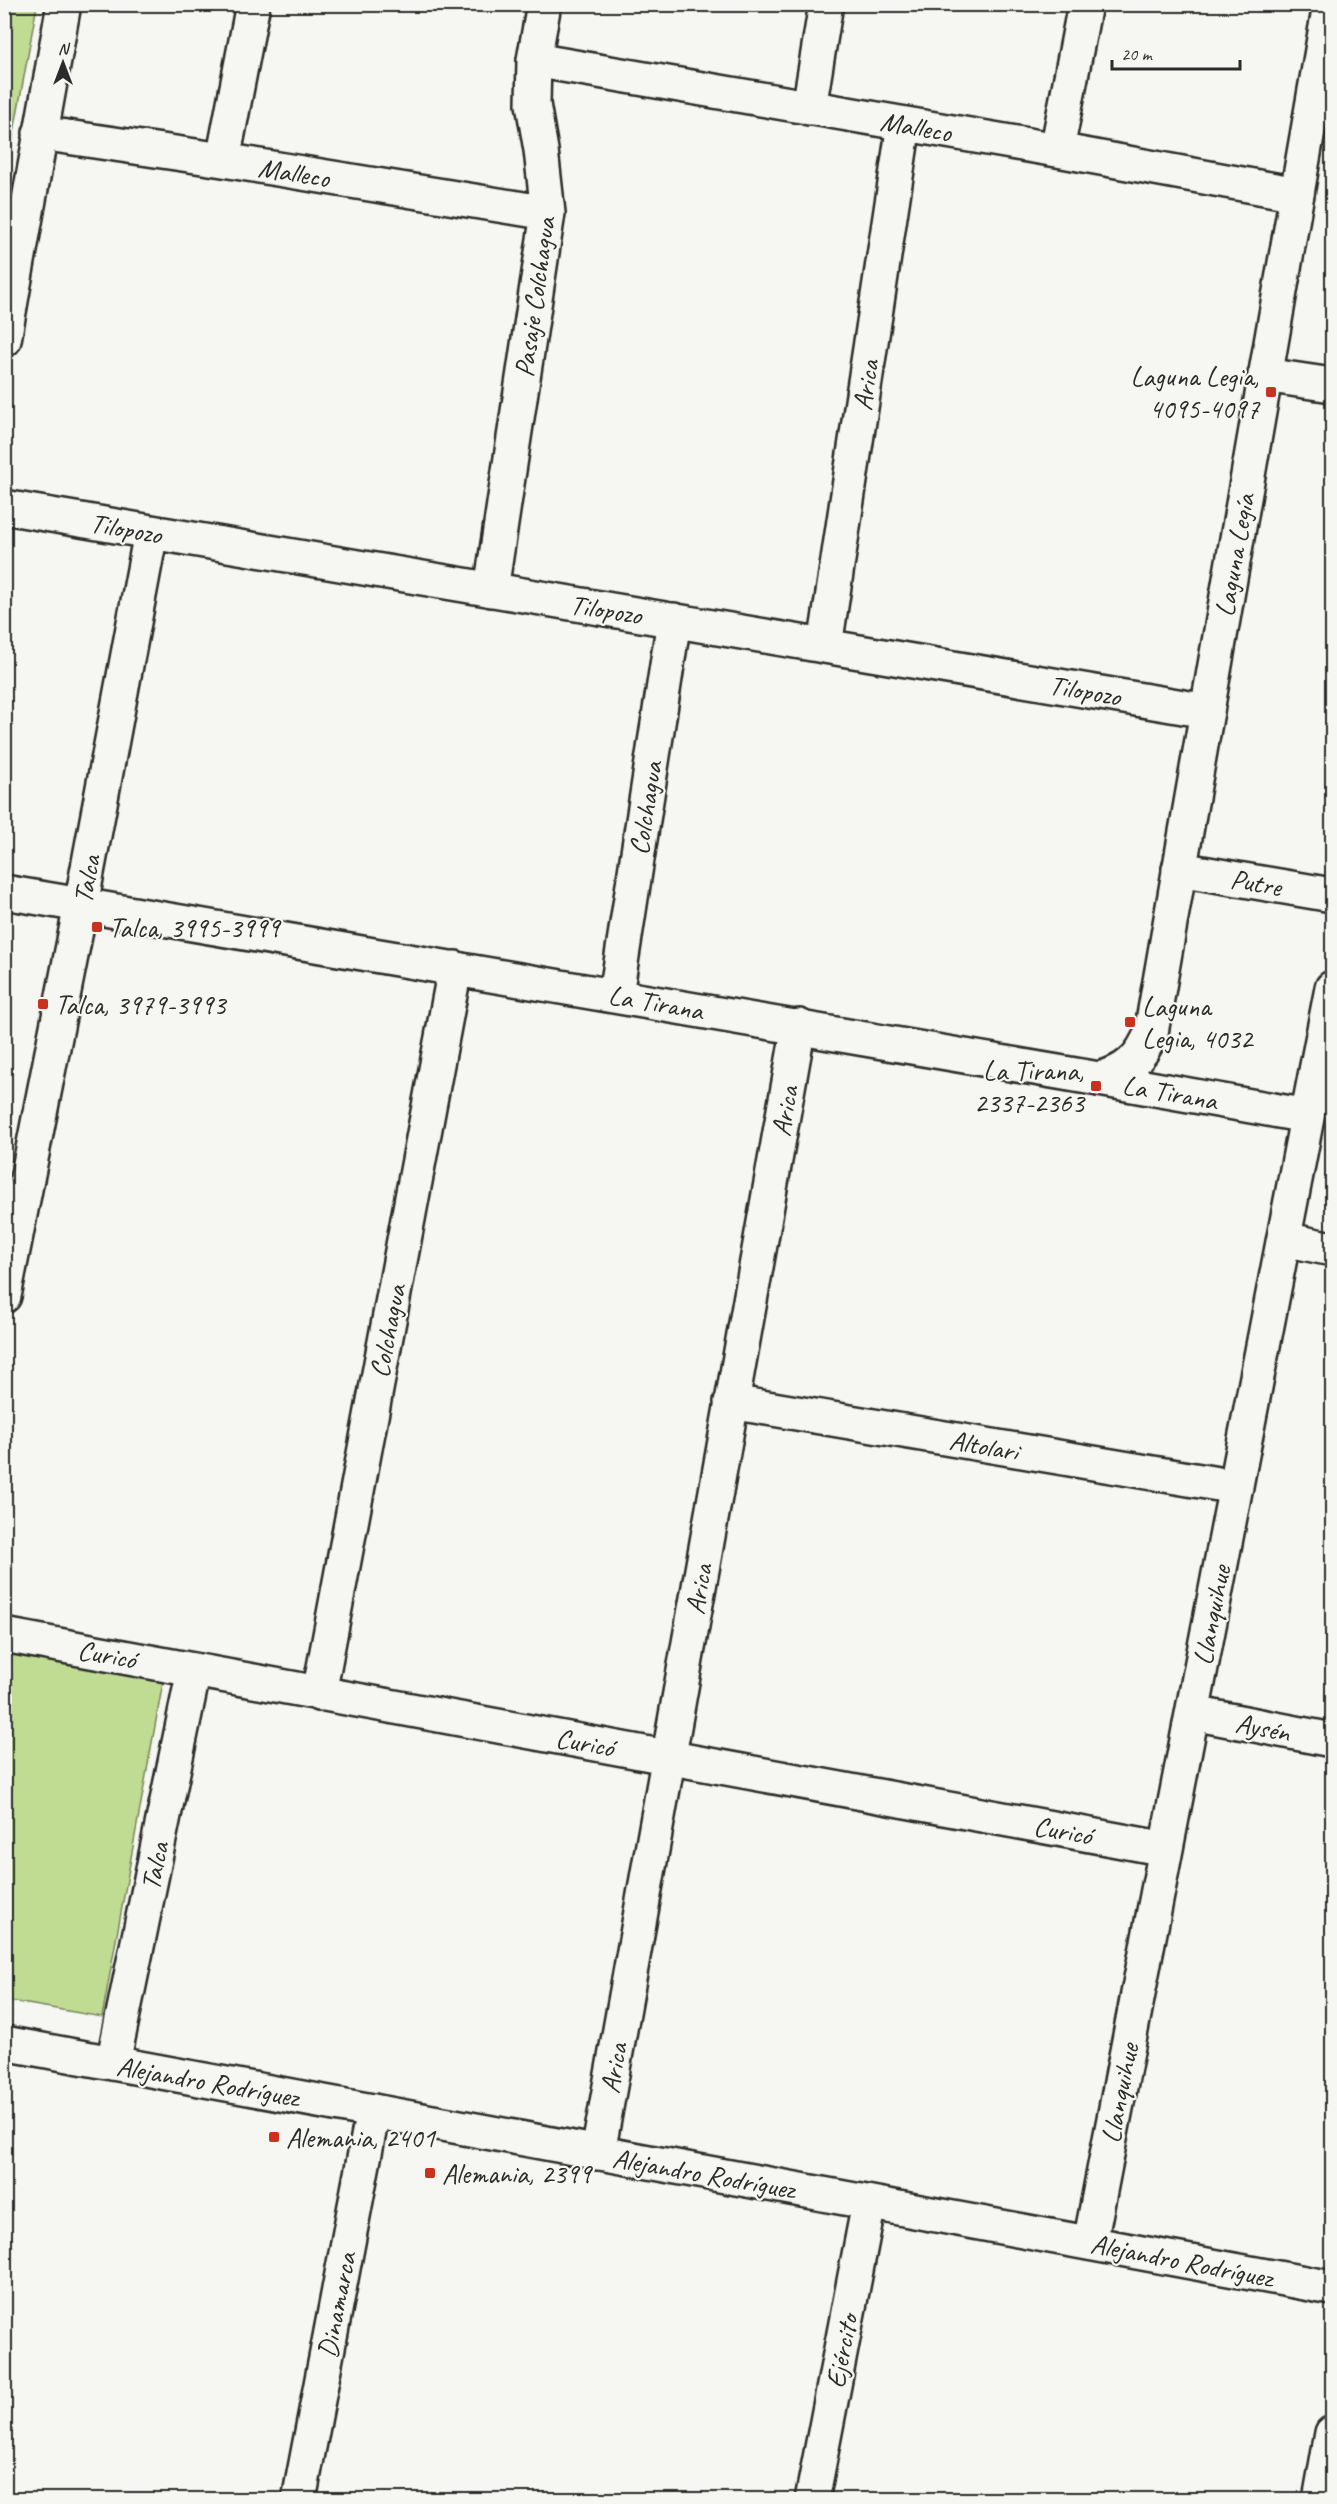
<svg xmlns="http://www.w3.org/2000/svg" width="1337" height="2504" font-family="Caveat,sans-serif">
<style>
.green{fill:#c0dc93;stroke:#76845f;stroke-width:1.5}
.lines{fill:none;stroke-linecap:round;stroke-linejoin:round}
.minor-casing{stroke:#2b2b2b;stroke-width:38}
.tertiary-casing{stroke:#2b2b2b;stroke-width:38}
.secondary-casing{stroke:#2b2b2b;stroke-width:38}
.minor{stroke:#f6f6f2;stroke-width:33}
.tertiary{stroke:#f6f6f2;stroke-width:33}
.secondary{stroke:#f6f6f2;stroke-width:33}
.poi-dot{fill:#c8321e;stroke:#f6f6f2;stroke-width:2}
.labels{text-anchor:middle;stroke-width:4.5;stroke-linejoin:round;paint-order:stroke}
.street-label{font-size:28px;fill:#2b2b2b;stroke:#f6f6f2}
.poi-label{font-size:28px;fill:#2b2b2b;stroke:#f6f6f2;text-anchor:start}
</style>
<rect width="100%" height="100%" fill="#f6f6f2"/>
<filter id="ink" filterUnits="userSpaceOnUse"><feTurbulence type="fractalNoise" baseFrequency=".0167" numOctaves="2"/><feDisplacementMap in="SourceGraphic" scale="12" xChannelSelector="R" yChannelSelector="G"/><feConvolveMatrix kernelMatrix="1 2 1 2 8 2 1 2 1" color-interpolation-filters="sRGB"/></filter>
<g filter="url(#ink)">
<path class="green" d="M 5,4 L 37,5 L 5,181 L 4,5 Z
M 5,1653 L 163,1682 L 102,2017 L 5,2000 Z"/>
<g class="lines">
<g class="minor-casing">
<path id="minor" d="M 534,60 L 1057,150 L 1297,194
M 809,108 L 826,4
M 40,133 L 223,160 L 548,213
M 1057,150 L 1085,4
M 223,160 L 253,4
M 4,340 L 64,4
M 1265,375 L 1332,385
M 4,507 L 1207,711
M 491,590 L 548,213 L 541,150 L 533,104 L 534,60 L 544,4
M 825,646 L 904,124
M 1179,869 L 1332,895
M 4,892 L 81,905 L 151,532
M 616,995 L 674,620
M 1099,1079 L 1307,1116
M 1284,1239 L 1332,1249
M 731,1402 L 1236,1487
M 4,1635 L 1166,1849
M 319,1694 L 455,968
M 1193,1713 L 1332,1740
M 113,2063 L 194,1670
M 598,2153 L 799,1026
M 1090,2243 L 1332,988
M 299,2500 L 373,2111
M 812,2500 L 869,2203
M 1320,2500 L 1332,2433"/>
</g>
<g class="tertiary-casing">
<path id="tertiary" d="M 4,1296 L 81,905 L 1099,1079 C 1126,1072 1141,1059 1151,1033 L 1330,4"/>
</g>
<g class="secondary-casing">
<path id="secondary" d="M 4,2043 L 1332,2288"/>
</g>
<use href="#minor" class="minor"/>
<use href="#tertiary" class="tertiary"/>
<use href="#secondary" class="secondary"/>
</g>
</g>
<g class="poi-dot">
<rect x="1265" y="386" width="12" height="12" rx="3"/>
<rect x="91" y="921" width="12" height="12" rx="3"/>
<rect x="37" y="998" width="12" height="12" rx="3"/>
<rect x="1124" y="1016" width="12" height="12" rx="3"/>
<rect x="1090" y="1080" width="12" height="12" rx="3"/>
<rect x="268" y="2131" width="12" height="12" rx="3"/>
<rect x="424" y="2167" width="12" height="12" rx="3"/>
</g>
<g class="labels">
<g class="street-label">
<text transform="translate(916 126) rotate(10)" y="10">Malleco</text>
<text transform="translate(294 172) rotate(9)" y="10">Malleco</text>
<text transform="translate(534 297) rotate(-82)" y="10">Pasaje Colchagua</text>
<text transform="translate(865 385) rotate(-81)" y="10">Arica</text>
<text transform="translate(126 528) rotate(10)" y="10">Tilopozo</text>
<text transform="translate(1234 555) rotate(-80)" y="10">Laguna Legía</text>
<text transform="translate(606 609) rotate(9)" y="10">Tilopozo</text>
<text transform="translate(1085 690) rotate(10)" y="10">Tilopozo</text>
<text transform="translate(645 808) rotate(-81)" y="10">Colchagua</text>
<text transform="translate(86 879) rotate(-79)" y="10">Talca</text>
<text transform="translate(1256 882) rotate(10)" y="10">Putre</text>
<text transform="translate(656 1002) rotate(10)" y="10">La Tirana</text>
<text transform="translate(1170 1092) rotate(10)" y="10">La Tirana</text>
<text transform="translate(784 1111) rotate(-80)" y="10">Arica</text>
<text transform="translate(387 1331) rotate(-79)" y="10">Colchagua</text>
<text transform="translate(984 1445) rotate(10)" y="10">Altolari</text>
<text transform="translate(698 1589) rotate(-80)" y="10">Arica</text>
<text transform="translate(1211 1615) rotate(-79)" y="10">Llanquihue</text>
<text transform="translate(107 1654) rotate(10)" y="10">Curicó</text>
<text transform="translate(1263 1727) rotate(11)" y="10">Aysén</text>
<text transform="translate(585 1742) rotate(10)" y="10">Curicó</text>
<text transform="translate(1063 1830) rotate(10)" y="10">Curicó</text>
<text transform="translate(154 1866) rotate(-78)" y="10">Talca</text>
<text transform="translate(613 2068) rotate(-80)" y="10">Arica</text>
<text transform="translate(208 2081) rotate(10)" y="10">Alejandro Rodríguez</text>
<text transform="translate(1119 2093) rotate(-79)" y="10">Llanquihue</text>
<text transform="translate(704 2173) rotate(10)" y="10">Alejandro Rodríguez</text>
<text transform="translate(1182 2260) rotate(11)" y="10">Alejandro Rodríguez</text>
<text transform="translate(336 2305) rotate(-79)" y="10">Dinamarca</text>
<text transform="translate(841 2351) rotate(-79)" y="10">Ejército</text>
</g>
<g class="poi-label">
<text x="1259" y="386" text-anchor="end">Laguna Legia,<tspan x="1259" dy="32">4095-4097</tspan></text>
<text x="109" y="937">Talca, 3995-3999</text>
<text x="55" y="1014">Talca, 3979-3993</text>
<text x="1142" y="1016">Laguna<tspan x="1142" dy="32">Legia, 4032</tspan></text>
<text x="1084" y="1080" text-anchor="end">La Tirana,<tspan x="1084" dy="32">2337-2363</tspan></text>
<text x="286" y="2147">Alemania, 2401</text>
<text x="442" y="2183">Alemania, 2399</text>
</g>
</g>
<rect width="1337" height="2504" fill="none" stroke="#f6f6f2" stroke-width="24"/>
<rect x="12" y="12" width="1313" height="2480" fill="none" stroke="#2b2b2b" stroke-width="2" filter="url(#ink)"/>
<g transform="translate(63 63)" stroke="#f6f6f2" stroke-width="4.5" paint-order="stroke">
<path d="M0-4.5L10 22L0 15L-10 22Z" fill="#2b2b2b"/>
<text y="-9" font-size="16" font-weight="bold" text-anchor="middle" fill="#2b2b2b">N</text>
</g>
<path d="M1112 60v9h128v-9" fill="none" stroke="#2b2b2b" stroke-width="3"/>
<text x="1121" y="60" font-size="18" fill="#2b2b2b" stroke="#f6f6f2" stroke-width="4.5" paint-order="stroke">20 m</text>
</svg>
